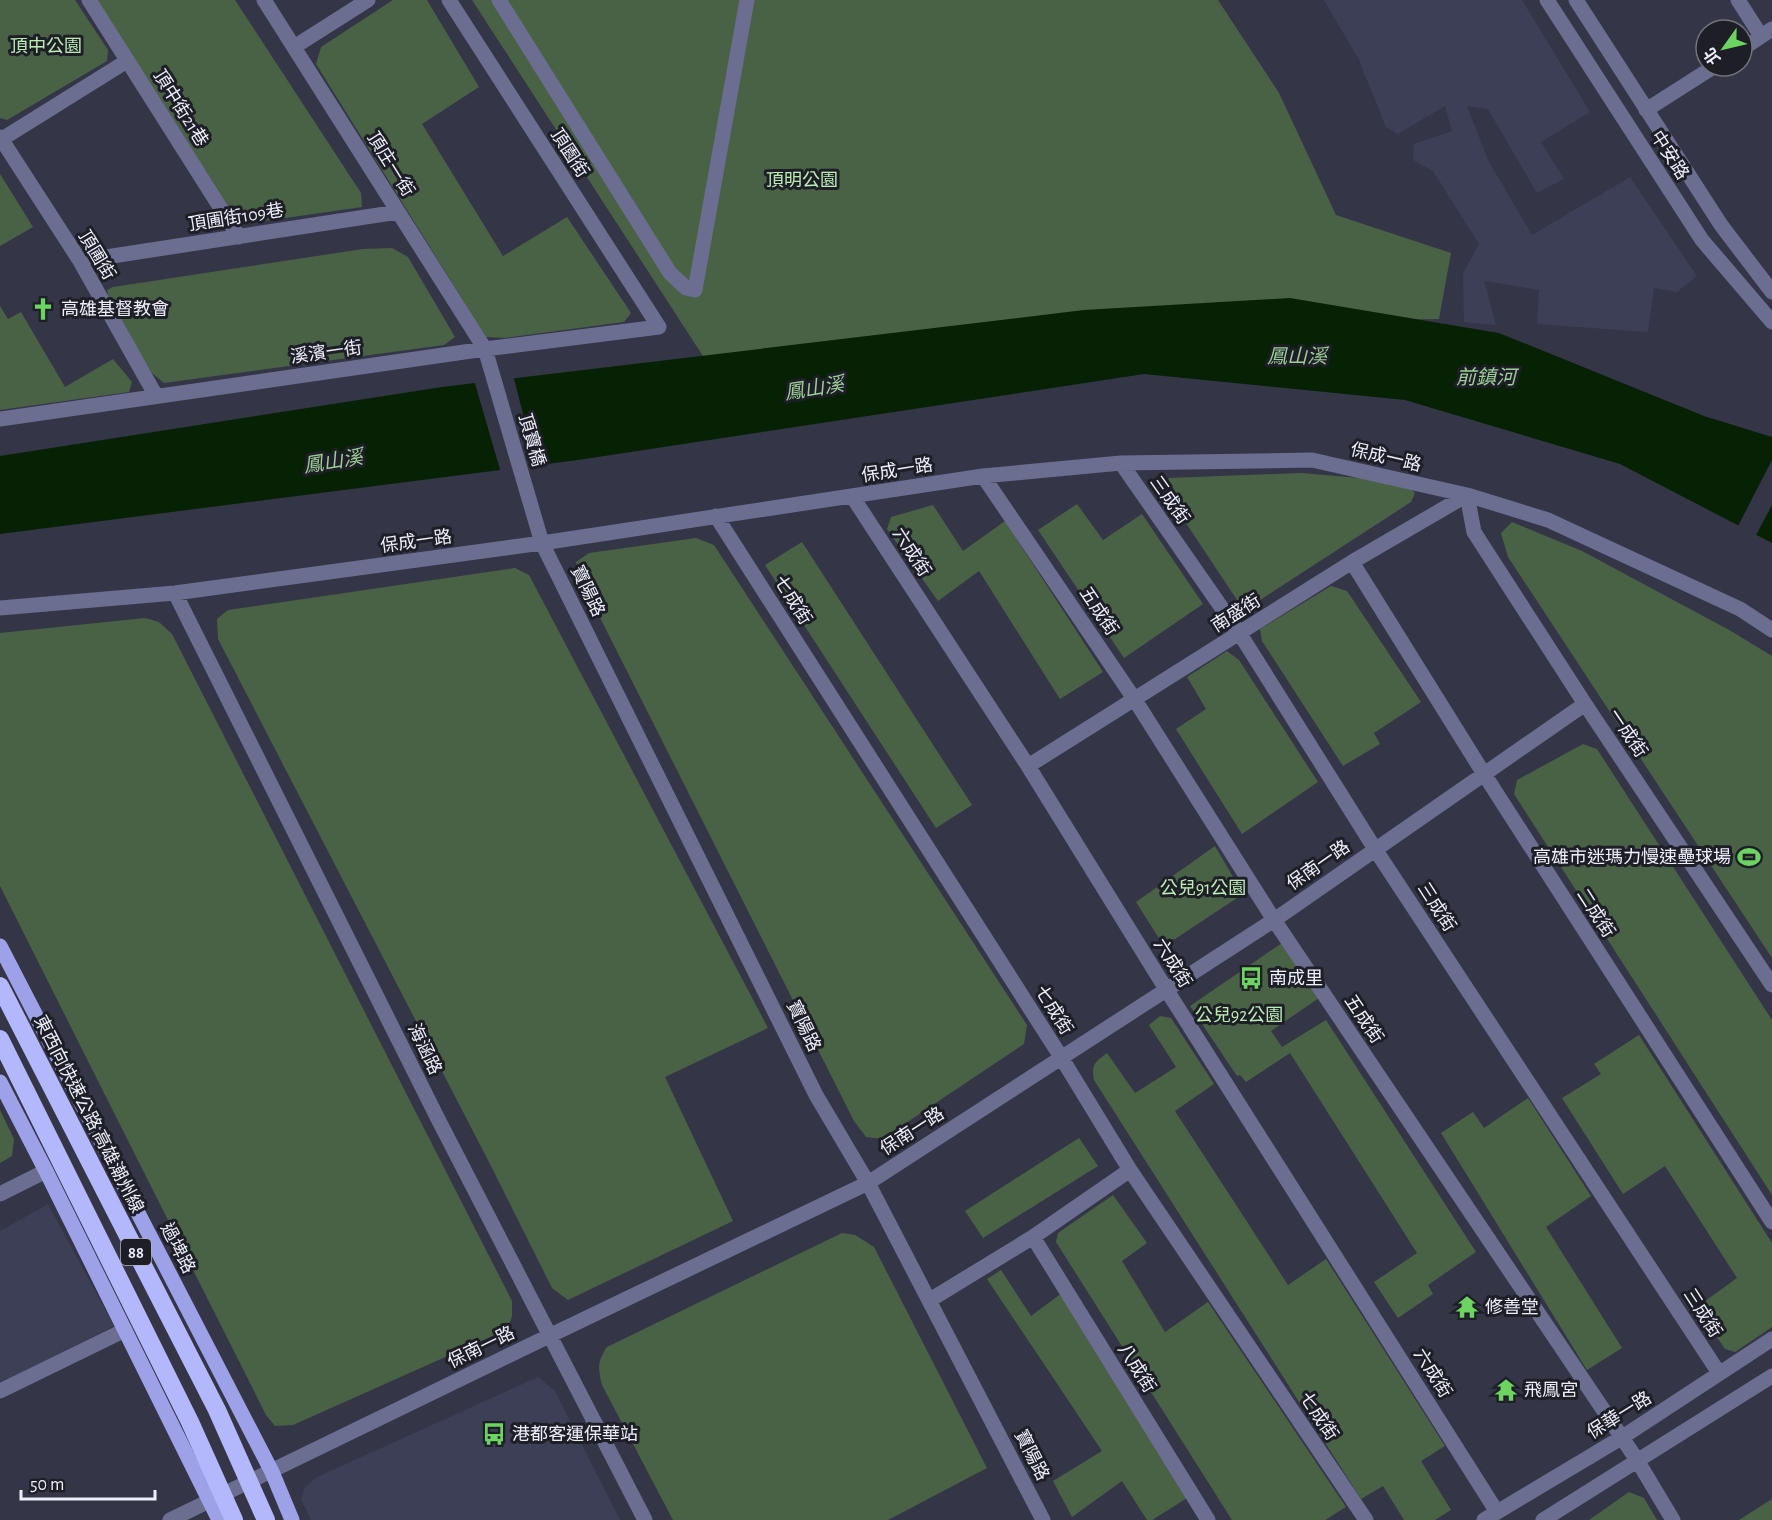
<svg xmlns="http://www.w3.org/2000/svg" width="1772" height="1520" font-family="'Alegreya Sans','Noto Sans TC',sans-serif">
<style>
.built{fill:#3d3f57}
.green{fill:#496246}
.water{fill:#072105}
.pier{fill:#343647}
.lines{fill:none;stroke-linecap:round;stroke-linejoin:round}
.minor{stroke:#6b6e90;stroke-width:15}
.major{stroke:#9da1e8;stroke-width:15}
.highway-bridge{stroke:#b3b8fc;stroke-width:18}
.labels{text-anchor:middle;stroke-width:6;stroke-linejoin:round;paint-order:stroke}
.shield{fill:#1d1e26;stroke:#afb0bb;stroke-width:1.5}
.shield-label{font-size:16px;font-weight:bold;fill:#eeeffb}
.park-label{font-size:18px;fill:#bcedb5;stroke:#1d1e26}
.street-label{font-size:18px;fill:#eeeffb;stroke:#1d1e26}
.poi-label{font-size:18px;fill:#eeeffb;stroke:#1d1e26;text-anchor:start}
.water-label{font-size:20px;font-style:italic;fill:#9dcd97;stroke:#1d1e26}
</style>
<rect width="100%" height="100%" fill="#343647"/>
<path class="built" d="M 1324,0 L 1522,0 L 1590,112 L 1541,142 L 1564,179 L 1537,193 L 1488,109 L 1467,106 L 1488,160 L 1532,235 L 1630,177 L 1697,276 L 1677,292 L 1654,288 L 1648,332 L 1537,324 L 1539,290 L 1484,281 L 1496,325 L 1464,322 L 1463,273 L 1479,244 L 1433,171 L 1413,160 L 1414,144 L 1452,131 L 1445,106 L 1398,134 L 1386,127 L 1359,60 Z
M 48,1204 L 114,1326 L 0,1384 L 0,1231 Z
M 538,1377 L 555,1391 L 620,1520 L 311,1520 L 301,1499 L 305,1487 L 317,1477 Z"/>
<path class="green" d="M 0,0 L 75,0 L 108,50 L 107,61 L 7,120 L 0,118 Z
M 97,0 L 235,0 L 361,193 L 362,207 L 251,223 L 236,218 Z
M 393,0 L 427,0 L 479,87 L 422,124 L 503,256 L 567,217 L 631,313 L 624,322 L 505,338 L 486,337 L 316,64 L 321,47 Z
M 472,0 L 1218,0 L 1279,93 L 1336,215 L 1451,253 L 1439,319 L 1051,325 L 714,373 Z
M 0,174 L 33,227 L 0,246 Z
M 392,248 L 408,257 L 455,337 L 444,345 L 164,383 L 152,373 L 110,304 L 107,290 L 113,287 L 363,249 Z
M 0,306 L 8,319 L 21,312 L 65,387 L 113,359 L 132,382 L 129,392 L 0,410 Z
M 1301,473 L 1383,480 L 1408,486 L 1415,493 L 1411,502 L 1257,602 L 1239,603 L 1164,490 L 1169,478 Z
M 1077,504 L 1103,540 L 1142,514 L 1203,604 L 1124,658 L 1038,530 Z
M 933,505 L 963,551 L 1005,521 L 1103,672 L 1060,699 L 979,571 L 938,601 L 887,529 L 891,517 Z
M 1512,522 L 1582,551 L 1731,631 L 1772,656 L 1772,958 L 1508,557 L 1501,533 Z
M 696,538 L 714,545 L 1027,1025 L 1024,1044 L 882,1139 L 866,1137 L 854,1121 L 579,576 L 576,562 L 589,553 Z
M 802,542 L 972,805 L 936,828 L 765,565 Z
M 515,568 L 529,575 L 768,1028 L 665,1077 L 733,1221 L 568,1300 L 552,1288 L 489,1162 L 218,639 L 217,619 L 228,610 Z
M 1331,586 L 1347,591 L 1421,702 L 1374,733 L 1380,744 L 1343,766 L 1262,641 L 1260,629 Z
M 145,618 L 159,622 L 172,634 L 512,1301 L 512,1316 L 508,1329 L 293,1425 L 275,1426 L 266,1415 L 0,886 L 0,633 Z
M 1227,651 L 1239,660 L 1318,782 L 1242,834 L 1176,729 L 1206,709 L 1187,677 Z
M 1583,744 L 1597,749 L 1772,1020 L 1772,1195 L 1514,794 L 1517,780 Z
M 1215,846 L 1239,887 L 1240,896 L 1175,939 L 1160,940 L 1136,902 Z
M 1282,943 L 1319,998 L 1271,1031 L 1282,1047 L 1326,1020 L 1476,1252 L 1428,1285 L 1433,1294 L 1398,1318 L 1374,1282 L 1417,1253 L 1290,1053 L 1246,1082 L 1240,1075 L 1237,1076 L 1190,1006 Z
M 1160,1016 L 1171,1018 L 1214,1084 L 1175,1111 L 1288,1285 L 1326,1259 L 1445,1446 L 1421,1461 L 1451,1510 L 1435,1520 L 1404,1520 L 1383,1486 L 1361,1499 L 1094,1080 C 1091,1064 1095,1062 1107,1053 L 1135,1093 L 1176,1067 L 1149,1025 Z
M 1639,1035 L 1772,1243 L 1772,1327 L 1735,1352 L 1725,1349 L 1697,1307 L 1737,1278 L 1665,1166 L 1623,1194 L 1562,1098 L 1601,1074 L 1594,1064 Z
M 1528,1098 L 1591,1196 L 1546,1227 L 1622,1348 L 1587,1370 L 1441,1133 L 1473,1112 L 1484,1128 Z
M 0,1110 L 14,1139 L 12,1156 L 0,1163 Z
M 1079,1138 L 1098,1166 L 983,1238 L 965,1211 Z
M 1113,1195 L 1147,1243 L 1122,1261 L 1165,1332 L 1208,1302 L 1346,1507 L 1325,1520 L 1232,1520 L 1056,1242 L 1058,1233 Z
M 842,1233 L 855,1235 L 874,1247 L 987,1468 L 888,1520 L 673,1520 L 602,1385 C 598,1368 597,1362 607,1347 Z
M 1001,1270 L 1031,1316 L 1062,1293 L 1192,1495 L 1152,1520 L 1147,1520 L 1122,1481 L 1072,1517 L 1053,1481 L 1102,1451 L 987,1279 Z
M 1629,1492 L 1644,1498 L 1657,1520 L 1589,1520 Z
M 1772,1499 L 1772,1520 L 1739,1520 Z"/>
<path class="water" d="M 1290,298 L 1499,333 L 1704,416 L 1772,437 L 1772,543 L 1620,464 L 1405,400 L 1144,374 L 578,460 L 0,534 L 0,456 L 442,387 L 1084,310 Z"/>
<path class="pier" d="M 513,375 L 537,468 L 501,473 L 474,380 Z
M 1772,460 L 1772,505 L 1755,537 L 1737,528 Z"/>
<g class="lines">
<path class="minor" d="M 89,0 L 239,237
M 264,0 L 485,349 L 542,543 L 816,1095 L 868,1183 L 1043,1520
M 499,0 L 670,273 L 686,288 L 695,290 L 747,0
M 1547,0 L 1702,240 L 1772,322
M 1576,0 L 1721,225 L 1772,292
M 1738,0 L 1761,36
M 294,47 L 368,0
M 1742,49 L 1772,29
M 1646,110 L 1715,66
M 0,137 L 80,261 L 156,396
M 2,139 L 127,61
M 80,261 L 398,212
M 0,419 L 485,349 L 659,327 L 449,0
M 1121,463 L 1240,634 L 1375,849 L 1719,1373
M 983,476 L 1135,700 L 1274,920 L 1637,1460 L 1673,1520
M 852,496 L 1028,766 L 1166,989 L 1497,1512
M 716,516 L 1061,1057 L 1130,1170 L 1366,1520
M 1352,562 L 1484,774 L 1772,1222
M 175,593 L 438,1119 L 645,1520
M 0,608 L 175,593 L 542,543 L 983,476 L 1121,463 L 1312,460 L 1467,495 L 1548,520 L 1740,609 L 1772,630
M 1028,766 L 1352,562 L 1467,495 L 1474,532 L 1585,704 L 1772,985
M 0,1194 L 46,1171
M 1033,1237 L 1208,1520
M 930,1300 L 1033,1237 L 1130,1170
M 0,1391 L 125,1330
M 170,1520 L 549,1336 L 868,1183 L 1274,920 L 1585,704
M 1484,1520 L 1621,1438 L 1772,1339
M 1543,1520 L 1772,1376"/>
<path class="major" d="M 0,946 L 272,1472 L 292,1520
M 0,1082 L 46,1171 L 219,1520"/>
<path class="highway-bridge" d="M 0,986 L 217,1410 L 266,1520
M 0,1039 L 190,1422 L 234,1520"/>
</g>
<defs>
<g id="church-bare" transform="scale(1.8)"><path d="M-1.2-6h2.4v3.5h3.3v2.4h-3.3V6h-2.4V-.1h-3.3v-2.4h3.3Z" fill="#6dd361" stroke="#1d1e26" stroke-width="2.5" paint-order="stroke"/></g>
<g id="stadium-bare" transform="scale(1.8)"><path d="M0-5a6.5 5 0 1 0 0 10a6.5 5 0 1 0 0-10ZM-3.5-1.8h7v3.6h-7Z" fill="#6dd361" stroke="#1d1e26" stroke-width="2.5" paint-order="stroke"/></g>
<g id="bus-bare" transform="scale(1.8)"><path d="M-5-6H5V4H4V6H2V4H-2V6H-4V4H-5ZM-3.5-4V0h7V-4ZM-3.5 1.2v1.5H-2V1.2ZM2 1.2v1.5H3.5V1.2Z" fill="#6dd361" stroke="#1d1e26" stroke-width="2.5" paint-order="stroke"/></g>
<g id="temple-bare" transform="scale(1.8)"><path d="M0-6L5-2H3V0L6.5 2.5H4V6H1.5V3h-3V6H-4V2.5H-6.5L-3 0V-2H-5Z" fill="#6dd361" stroke="#1d1e26" stroke-width="2.5" paint-order="stroke"/></g>
</defs>
<g fill-rule="evenodd">
<use href="#church-bare" x="43" y="309"/>
<use href="#stadium-bare" x="1749" y="857"/>
<use href="#bus-bare" x="1251" y="978"/>
<use href="#temple-bare" x="1467" y="1307"/>
<use href="#temple-bare" x="1506" y="1390"/>
<use href="#bus-bare" x="494" y="1434"/>
</g>
<g class="labels">
<rect class="shield" x="121" y="1239" width="30" height="26" rx="4.5"/>
<g class="shield-label">
<text x="136" y="1258">88</text>
</g>
<g class="park-label">
<text x="46" y="52">頂中公園</text>
<text x="802" y="186">頂明公園</text>
<text x="1203" y="894">公兒91公園</text>
<text x="1239" y="1021">公兒92公園</text>
</g>
<g class="street-label">
<text transform="translate(181 108) rotate(58)" y="6">頂中街21巷</text>
<text transform="translate(570 153) rotate(57)" y="6">頂園街</text>
<text transform="translate(1670 155) rotate(57)" y="6">中安路</text>
<text transform="translate(391 164) rotate(58)" y="6">頂庄一街</text>
<text transform="translate(236 217) rotate(-9)" y="6">頂圃街109巷</text>
<text transform="translate(97 255) rotate(59)" y="6">頂圃街</text>
<text transform="translate(326 352) rotate(-8)" y="6">溪濱一街</text>
<text transform="translate(532 440) rotate(74)" y="6">頂寶橋</text>
<text transform="translate(1386 457) rotate(13)" y="6">保成一路</text>
<text transform="translate(897 470) rotate(-9)" y="6">保成一路</text>
<text transform="translate(1170 500) rotate(55)" y="6">三成街</text>
<text transform="translate(416 541) rotate(-8)" y="6">保成一路</text>
<text transform="translate(912 552) rotate(57)" y="6">六成街</text>
<text transform="translate(588 591) rotate(64)" y="6">寶陽路</text>
<text transform="translate(793 600) rotate(58)" y="6">七成街</text>
<text transform="translate(1099 611) rotate(56)" y="6">五成街</text>
<text transform="translate(1236 613) rotate(-32)" y="6">南盛街</text>
<text transform="translate(1628 733) rotate(56)" y="6">一成街</text>
<text transform="translate(1318 865) rotate(-35)" y="6">保南一路</text>
<text transform="translate(1437 907) rotate(57)" y="6">三成街</text>
<text transform="translate(1596 913) rotate(57)" y="6">二成街</text>
<text transform="translate(1173 963) rotate(58)" y="6">六成街</text>
<text transform="translate(1054 1010) rotate(58)" y="6">七成街</text>
<text transform="translate(1364 1019) rotate(56)" y="6">五成街</text>
<text transform="translate(804 1026) rotate(64)" y="6">寶陽路</text>
<text transform="translate(425 1049) rotate(64)" y="6">海涵路</text>
<text transform="translate(89 1114) rotate(63)" y="6">東西向快速公路 高雄潮州線</text>
<text transform="translate(912 1131) rotate(-33)" y="6">保南一路</text>
<text transform="translate(178 1248) rotate(63)" y="6">過埤路</text>
<text transform="translate(1703 1313) rotate(57)" y="6">三成街</text>
<text transform="translate(481 1347) rotate(-26)" y="6">保南一路</text>
<text transform="translate(1137 1368) rotate(58)" y="6">八成街</text>
<text transform="translate(1433 1373) rotate(58)" y="6">六成街</text>
<text transform="translate(1619 1415) rotate(-32)" y="6">保華一路</text>
<text transform="translate(1319 1416) rotate(56)" y="6">七成街</text>
<text transform="translate(1032 1455) rotate(63)" y="6">寶陽路</text>
</g>
<g class="poi-label">
<text x="61" y="315">高雄基督教會</text>
<text x="1731" y="863" text-anchor="end">高雄市迷瑪力慢速壘球場</text>
<text x="1269" y="984">南成里</text>
<text x="1485" y="1313">修善堂</text>
<text x="1524" y="1396">飛鳳宮</text>
<text x="512" y="1440">港都客運保華站</text>
</g>
<g class="water-label">
<text x="1297" y="363">鳳山溪</text>
<text x="1486" y="384">前鎮河</text>
<text transform="translate(814 388) rotate(-9)" y="7">鳳山溪</text>
<text transform="translate(333 461) rotate(-9)" y="7">鳳山溪</text>
</g>
</g>
<g transform="translate(1724 48) rotate(236)"><circle r="28" fill="#1d1e26" stroke="#71727b" stroke-width="1.5"/>
<path d="M0-4.5L10 22L0 15L-10 22Z" fill="#6dd361"/>
<text y="-9" font-size="16" font-weight="bold" text-anchor="middle" fill="#eeeffb">北</text>
</g>
<path d="M21 1490v9h134v-9" fill="none" stroke="#eeeffb" stroke-width="3"/>
<text x="30" y="1490" font-size="18" fill="#eeeffb" stroke="#1d1e26" stroke-width="4.5" paint-order="stroke">50 m</text>
</svg>
